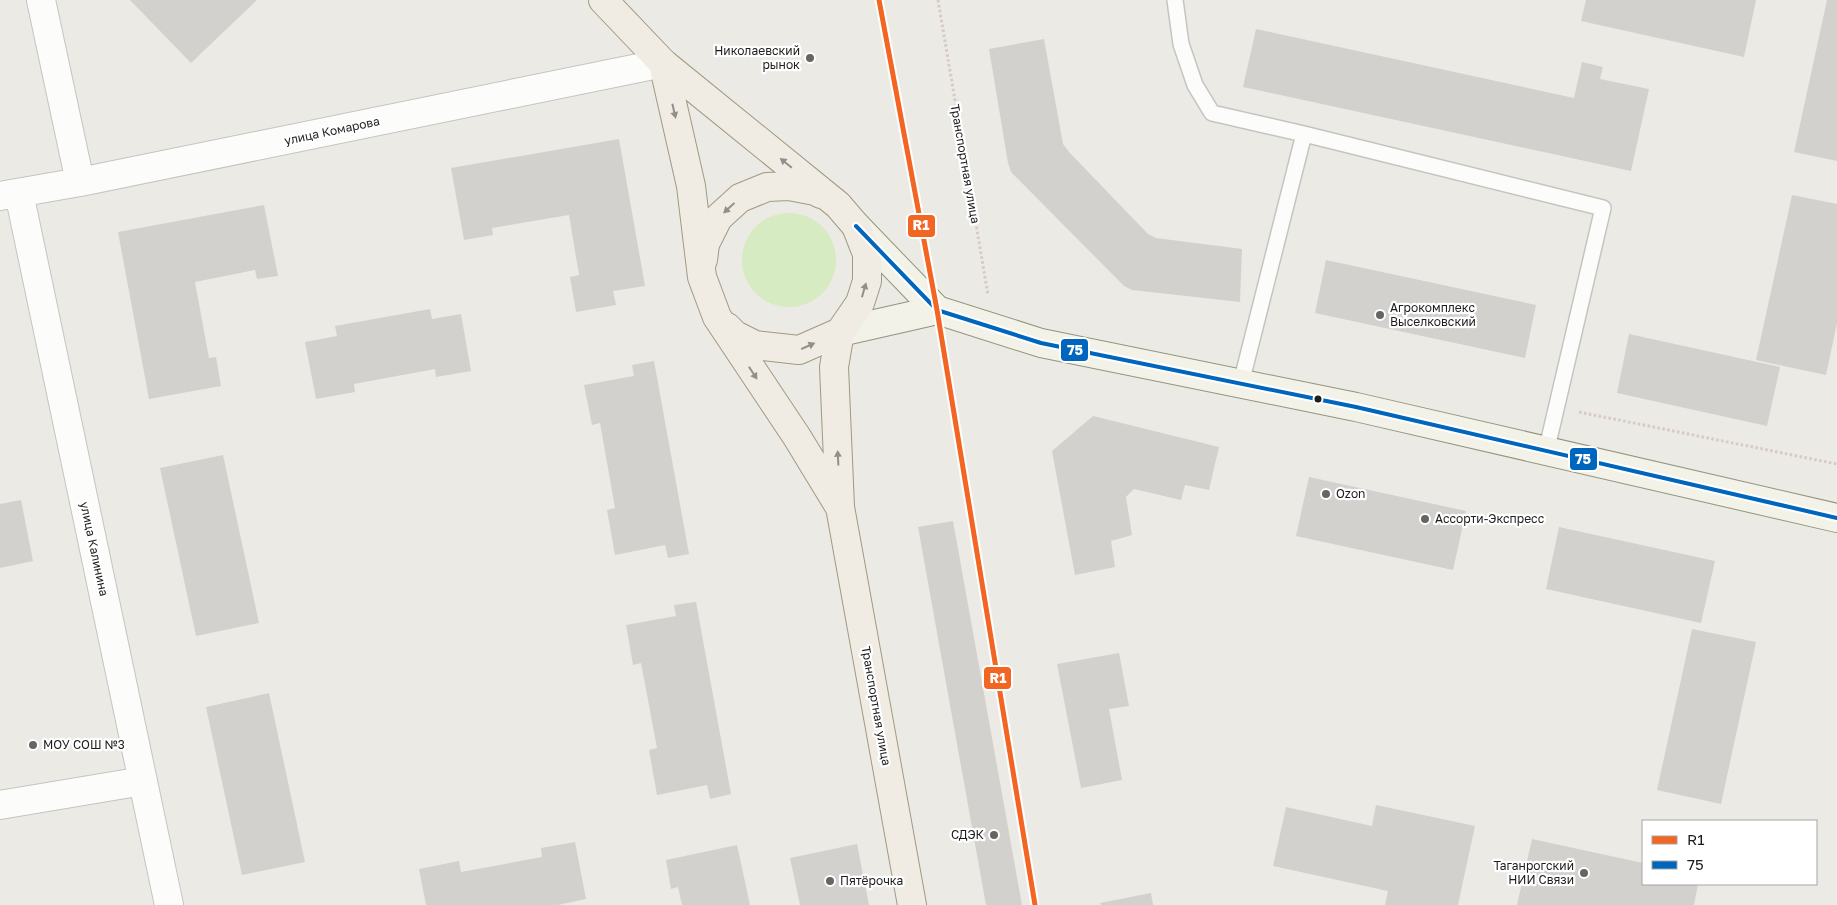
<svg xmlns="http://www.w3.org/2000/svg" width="1837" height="905" font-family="'Golos Text',sans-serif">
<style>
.grass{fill:#d6ebc2}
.building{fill:#d3d1ce}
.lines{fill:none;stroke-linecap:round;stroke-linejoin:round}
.lane-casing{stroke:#c4c4c1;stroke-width:18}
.street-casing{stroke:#c4c4c1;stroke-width:30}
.secondary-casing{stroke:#92957c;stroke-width:30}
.primary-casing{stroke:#a19981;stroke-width:30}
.path{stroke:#d7c9c4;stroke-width:3;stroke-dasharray:2.5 2.5;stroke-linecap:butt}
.lane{stroke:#fcfcfb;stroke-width:15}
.street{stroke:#fcfcfb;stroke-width:28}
.secondary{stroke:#f2f2e9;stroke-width:28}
.primary{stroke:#f0ece3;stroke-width:28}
.bus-1-casing{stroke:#fff;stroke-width:8}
.bus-1{stroke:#0065bd;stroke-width:4}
.rail-1-casing{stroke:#fff;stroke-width:9}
.rail-1{stroke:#f26522;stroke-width:5}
.oneway{fill:#918f8a}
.poi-dot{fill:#656563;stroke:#fff;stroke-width:2}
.bus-dot{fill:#1d1d1d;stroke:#fff;stroke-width:2}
.labels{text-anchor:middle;stroke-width:4.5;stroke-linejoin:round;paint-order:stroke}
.poi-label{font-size:12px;fill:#1d1d1d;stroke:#fff;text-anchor:start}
.street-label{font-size:12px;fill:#1d1d1d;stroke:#fff}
.line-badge{stroke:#fff;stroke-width:2}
.badge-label{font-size:14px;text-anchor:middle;font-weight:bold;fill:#fff}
</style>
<rect width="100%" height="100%" fill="#ebeae5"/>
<path class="grass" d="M742 260a47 47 0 1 1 94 0a47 47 0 1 1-94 0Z"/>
<path class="building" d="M 130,0 L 257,0 L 191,63 Z
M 1586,0 L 1756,0 L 1744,57 L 1581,21 Z
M 1827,0 L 1837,0 L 1837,161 L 1794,152 Z
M 1256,29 L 1574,98 L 1582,62 L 1603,67 L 1600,79 L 1649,89 L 1631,171 L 1243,87 Z
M 1044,39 L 1063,144 L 1069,152 L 1148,234 L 1156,238 L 1242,249 L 1240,302 L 1132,290 L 1124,286 L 1011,172 L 1008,163 L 989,49 Z
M 619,139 L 645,286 L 613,291 L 616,305 L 576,312 L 570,277 L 579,275 L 569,215 L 492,228 L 493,235 L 464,240 L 451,168 Z
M 1792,195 L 1837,204 L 1837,323 L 1826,375 L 1756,360 Z
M 264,205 L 278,276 L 257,279 L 255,270 L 195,282 L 209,358 L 216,357 L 221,386 L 149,399 L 118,232 Z
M 1326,260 L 1536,305 L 1525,358 L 1315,313 Z
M 430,309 L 432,319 L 461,314 L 471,371 L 436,377 L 435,369 L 354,384 L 355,392 L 316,399 L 305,342 L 337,336 L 335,326 Z
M 1629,334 L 1780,367 L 1767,426 L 1617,393 Z
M 654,361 L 689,554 L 668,558 L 665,545 L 615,555 L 607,510 L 615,508 L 600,423 L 592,425 L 584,385 L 634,376 L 632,365 Z
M 1093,416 L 1219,447 L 1209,490 L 1185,485 L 1181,500 L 1134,489 L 1126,497 L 1132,535 L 1111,541 L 1115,567 L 1075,575 L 1052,451 Z
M 223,455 L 259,623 L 196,636 L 160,468 Z
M 1309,477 L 1466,511 L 1453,570 L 1296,536 Z
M 21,500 L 33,561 L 0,568 L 0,504 Z
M 953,521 L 1022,905 L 986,905 L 918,527 Z
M 1559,527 L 1715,561 L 1701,623 L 1546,589 Z
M 696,602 L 731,794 L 710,799 L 707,785 L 657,795 L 649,750 L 657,748 L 641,663 L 633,665 L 626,625 L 676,616 L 674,605 Z
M 1692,629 L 1756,642 L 1721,804 L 1657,790 Z
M 1119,653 L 1129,706 L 1109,709 L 1122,780 L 1081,788 L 1057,664 Z
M 269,693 L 305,862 L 242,875 L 206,707 Z
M 1376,805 L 1475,826 L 1458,905 L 1385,905 L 1388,891 L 1273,866 L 1286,807 L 1372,826 Z
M 1532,839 L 1643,863 L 1643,884 L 1698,884 L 1694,905 L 1517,905 Z
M 575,842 L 586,899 L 558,905 L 426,905 L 419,869 L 459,861 L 461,872 L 542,857 L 541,848 Z
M 857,844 L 869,905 L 800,905 L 790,858 Z
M 737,845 L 750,905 L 682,905 L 678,887 L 671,889 L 666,860 Z
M 1151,893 L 1153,905 L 1101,905 L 1100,903 Z"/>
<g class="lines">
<g class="lane-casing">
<path id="lane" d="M 1175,0 L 1181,44 L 1195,85 L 1212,113 L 1304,134 L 1603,208 L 1546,452
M 1241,383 L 1304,134"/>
</g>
<g class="street-casing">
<path id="street" d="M 41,0 L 80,182
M 19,193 L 169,905
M 0,196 L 80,182 L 663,63
M 0,805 L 143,781"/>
</g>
<g class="secondary-casing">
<path id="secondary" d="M 856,226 L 937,310 L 1041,343 L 1356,407 L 1837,518
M 840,332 L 937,310"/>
</g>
<g class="primary-casing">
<path id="primary" d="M 603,0 L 663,63 L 838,205 L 856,226 L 867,254 L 867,281 L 860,303 L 840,332 L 834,367 L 840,507 L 912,905
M 663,63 L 691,186 L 702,277 L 717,317 L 797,437 L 839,506
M 703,260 L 705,244 L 718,218 L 740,198 L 767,187 L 789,186 L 815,191 L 821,194
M 727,327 L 735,335 L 755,345 L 799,350 L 840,332"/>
</g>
<path class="path" d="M 938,0 L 988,295
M 1579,412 L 1837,464"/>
<use href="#lane" class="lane"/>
<use href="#street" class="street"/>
<use href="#secondary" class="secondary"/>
<use href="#primary" class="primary"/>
<g class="bus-1-casing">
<path id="bus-1" d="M 856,226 L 937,310 L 1041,343 L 1356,407 L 1837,518"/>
</g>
<use href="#bus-1" class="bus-1"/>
<g class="rail-1-casing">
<path id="rail-1" d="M 879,0 L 937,310 L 1035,905"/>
</g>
<use href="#rail-1" class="rail-1"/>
</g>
<defs><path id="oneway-solid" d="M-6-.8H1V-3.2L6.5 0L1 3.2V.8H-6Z" transform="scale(1.25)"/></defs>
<g class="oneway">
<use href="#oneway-solid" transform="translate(674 111) rotate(77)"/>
<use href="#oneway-solid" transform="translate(786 163) rotate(-141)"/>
<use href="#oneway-solid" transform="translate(729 208) rotate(137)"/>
<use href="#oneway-solid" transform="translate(864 290) rotate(-74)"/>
<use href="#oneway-solid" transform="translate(808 346) rotate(-24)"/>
<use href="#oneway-solid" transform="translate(753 373) rotate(57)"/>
<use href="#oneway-solid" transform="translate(838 458) rotate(-93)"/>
</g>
<g class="poi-dot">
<circle cx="810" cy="58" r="5"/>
<circle cx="1380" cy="315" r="5"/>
<circle cx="1326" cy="494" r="5"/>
<circle cx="1425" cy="519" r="5"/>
<circle cx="33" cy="745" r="5"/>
<circle cx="994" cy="835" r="5"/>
<circle cx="1584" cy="873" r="5"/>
<circle cx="830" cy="881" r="5"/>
</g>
<circle class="bus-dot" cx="1318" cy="399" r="4.5"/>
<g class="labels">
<g class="poi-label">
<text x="800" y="55" text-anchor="end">Николаевский<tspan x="800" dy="14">рынок</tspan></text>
<text x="1390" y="312">Агрокомплекс<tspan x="1390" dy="14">Выселковский</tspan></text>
<text x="1336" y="498">Ozon</text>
<text x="1435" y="523">Ассорти-Экспресс</text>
<text x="43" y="749">МОУ СОШ №3</text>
<text x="984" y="839" text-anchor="end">СДЭК</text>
<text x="1574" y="870" text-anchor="end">Таганрогский<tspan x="1574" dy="14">НИИ Связи</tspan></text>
<text x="840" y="885">Пятёрочка</text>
</g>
<g class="street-label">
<text transform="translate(332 131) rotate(-12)" y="4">улица Комарова</text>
<text transform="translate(965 164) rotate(80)" y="4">Транспортная улица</text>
<text transform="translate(94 549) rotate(78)" y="4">улица Калинина</text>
<text transform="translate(876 706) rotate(80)" y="4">Транспортная улица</text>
</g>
</g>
<g class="line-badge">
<rect x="907" y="214" width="29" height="24" rx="5" fill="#f26522"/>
<rect x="1060" y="338" width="29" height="24" rx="5" fill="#0065bd"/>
<rect x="1569" y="447" width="29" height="24" rx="5" fill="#0065bd"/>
<rect x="983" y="666" width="29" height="24" rx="5" fill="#f26522"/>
</g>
<g class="badge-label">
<text x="921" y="230">R1</text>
<text x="1075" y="355">75</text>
<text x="1583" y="464">75</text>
<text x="998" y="683">R1</text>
</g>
<rect x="1642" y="820" width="175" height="65" fill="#ffffff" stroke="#a5a5a5"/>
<rect x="1652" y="836" width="25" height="8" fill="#f26522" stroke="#a5a5a5"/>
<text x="1687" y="845" font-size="15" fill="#1d1d1d">R1</text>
<rect x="1652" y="861" width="25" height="8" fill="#0065bd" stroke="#a5a5a5"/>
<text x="1687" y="870" font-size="15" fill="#1d1d1d">75</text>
</svg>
